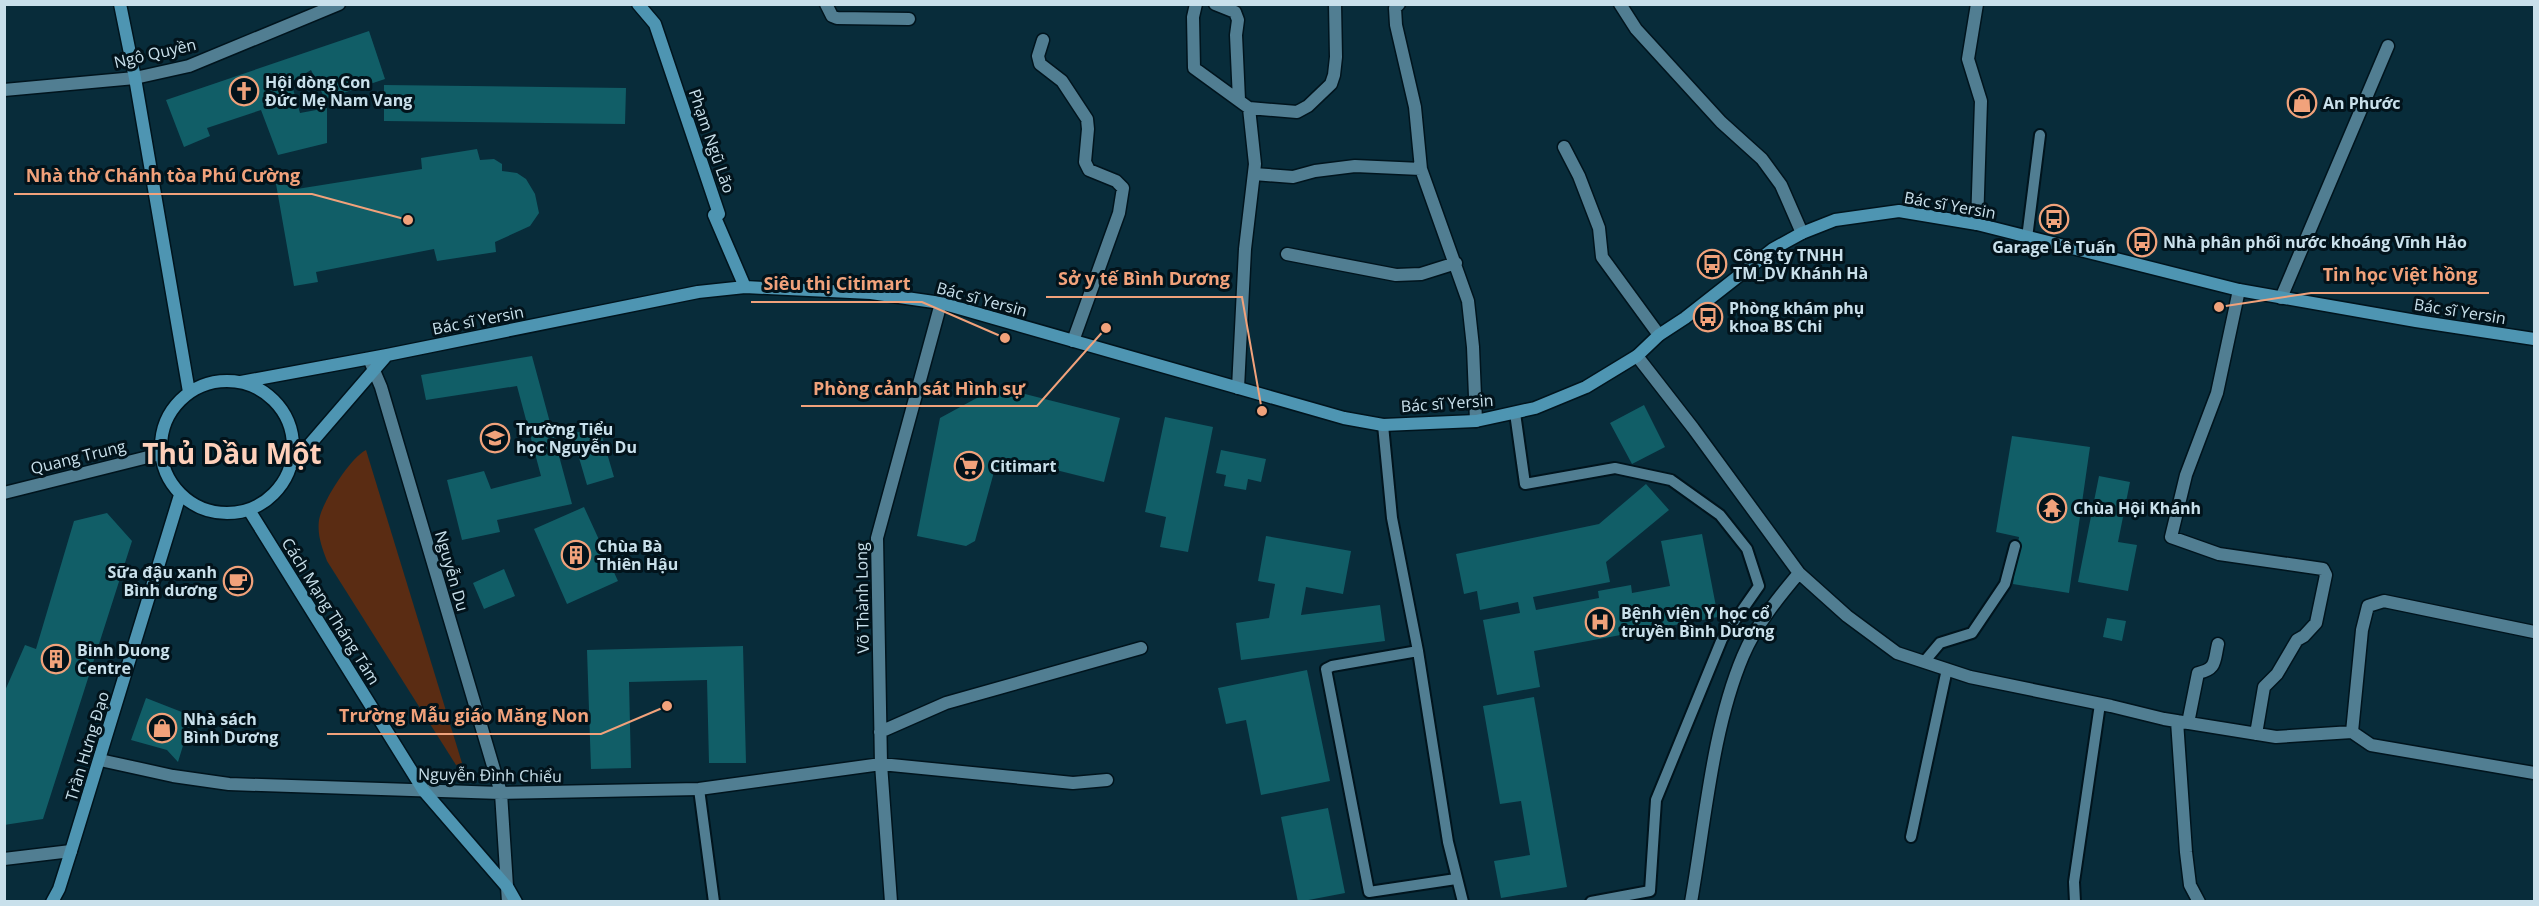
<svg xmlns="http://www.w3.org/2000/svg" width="2539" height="906" font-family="'Open Sans',sans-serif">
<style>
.green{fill:#5a2c13}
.building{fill:#115e67}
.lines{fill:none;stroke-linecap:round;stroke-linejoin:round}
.lane-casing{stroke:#00141d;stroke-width:14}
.street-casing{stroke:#00141d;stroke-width:15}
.secondary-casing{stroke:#00141d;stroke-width:15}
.lane{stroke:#517e92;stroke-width:10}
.street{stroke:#517e92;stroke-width:12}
.secondary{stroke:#4e95b2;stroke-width:12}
.labels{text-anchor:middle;stroke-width:6;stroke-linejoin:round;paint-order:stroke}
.street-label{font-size:16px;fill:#c9e0eb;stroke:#02131b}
.poi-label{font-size:16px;font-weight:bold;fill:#c9e0eb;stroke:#02131b;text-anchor:start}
.town-label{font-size:28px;font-weight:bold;fill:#fed0ba;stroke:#02131b}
.leader{fill:none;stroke:#f1a27b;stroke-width:2}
.callout-dot{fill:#f1a27b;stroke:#02131b;stroke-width:2}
.callout-label{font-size:18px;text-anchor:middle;font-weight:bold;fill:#f1a27b;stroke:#02131b;stroke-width:6;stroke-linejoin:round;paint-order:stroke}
</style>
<rect width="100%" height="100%" fill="#082c3a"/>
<path class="green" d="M 366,450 L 462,763 L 456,765 L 327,561 C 322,548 317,535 319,520 C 322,502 350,458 366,450 Z"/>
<path class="building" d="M 369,31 L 385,79 L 325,99 L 311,70 L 291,82 L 300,113 L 327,108 L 327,143 L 278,155 L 261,110 L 207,128 L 210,136 L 184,147 L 166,100 Z
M 384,85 L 626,88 L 625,124 L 384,121 Z
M 477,149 L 480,160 L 494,159 L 502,164 L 502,171 L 517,173 L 526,179 L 535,194 L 539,213 L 530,226 L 495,242 L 496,252 L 437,261 L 434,249 L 316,272 L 318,282 L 294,286 L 276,184 L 296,180 L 297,189 L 422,169 L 421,158 Z
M 532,356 L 572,504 L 497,520 L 500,532 L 462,540 L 447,480 L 484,471 L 491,489 L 541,476 L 517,386 L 426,400 L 421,375 Z
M 997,387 L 1120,418 L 1104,482 L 1020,461 L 994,472 L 975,541 L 966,546 L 917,536 L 940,418 Z
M 1644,405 L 1665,447 L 1632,464 L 1610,423 Z
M 1165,417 L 1213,427 L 1188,552 L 1160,547 L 1166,517 L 1145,512 Z
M 599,426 L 614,477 L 587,485 L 572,434 Z
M 2012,436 L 2090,447 L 2069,593 L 2013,584 L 2019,537 L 1996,532 Z
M 1221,450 L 1266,459 L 1261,482 L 1248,479 L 1246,490 L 1224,486 L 1226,475 L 1216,473 Z
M 2099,476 L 2130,482 L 2118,542 L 2137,545 L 2128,591 L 2078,582 Z
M 1646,484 L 1669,510 L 1606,562 L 1610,582 L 1533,597 L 1536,610 L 1599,598 L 1598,591 L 1631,585 L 1632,593 L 1670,586 L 1661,541 L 1702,534 L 1718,617 L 1534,651 L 1540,687 L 1497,695 L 1483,620 L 1520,613 L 1518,602 L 1480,610 L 1477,591 L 1464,594 L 1456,554 L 1599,524 Z
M 584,507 L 618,581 L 567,604 L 534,529 Z
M 107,513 L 132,541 L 43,819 L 4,825 L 4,693 L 25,645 L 36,649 L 74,521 Z
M 1266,536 L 1351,551 L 1343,594 L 1306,587 L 1301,615 L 1380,605 L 1385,641 L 1241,660 L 1236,623 L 1269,618 L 1275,584 L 1258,581 Z
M 504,569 L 515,596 L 484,609 L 473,583 Z
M 2107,618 L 2126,621 L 2122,641 L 2103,637 Z
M 743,646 L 746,763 L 709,763 L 707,680 L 629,682 L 631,768 L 591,769 L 587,650 Z
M 1307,670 L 1330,781 L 1261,795 L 1246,720 L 1226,724 L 1218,688 Z
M 1534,697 L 1567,887 L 1501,898 L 1494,861 L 1530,855 L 1521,801 L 1500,804 L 1483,706 Z
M 146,698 L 192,716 L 178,762 L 167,750 L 131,740 Z
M 1328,808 L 1345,893 L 1298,902 L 1281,817 Z"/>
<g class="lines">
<g class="lane-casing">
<path id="lane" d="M 2027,238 L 2040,135
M 1515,413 L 1525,484 L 1615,468 L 1671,480 L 1720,515 L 1747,549 L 1759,586 L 1722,639 L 1656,800 L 1650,891 L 1591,902
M 1383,425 L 1392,518 L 1418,651 L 1448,842 L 1463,902
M 1418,651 L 1332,666 L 1326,669 L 1369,892 L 1456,879
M 1924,662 L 1940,643 L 1972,633 L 2005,584 L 2015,546
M 699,789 L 714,902
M 1911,837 L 1947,669
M 2075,902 L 2074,882 L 2100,704"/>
</g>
<g class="street-casing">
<path id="street" d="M 826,4 L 832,16 L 837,18 L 909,19
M 1196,4 L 1193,17 L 1194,68 L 1249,108 L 1255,164 L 1245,249 L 1238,388
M 1215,4 L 1235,12 L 1238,20 L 1236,35 L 1239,100
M 1399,4 L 1395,8 L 1396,25 L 1415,107 L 1421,169 L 1468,301 L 1473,347 L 1476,421
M 1620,4 L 1636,29 L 1721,122 L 1762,159 L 1781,185 L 1802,233
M 1977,4 L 1968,59 L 1981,101 L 1977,224
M 1043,40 L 1038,56 L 1040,64 L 1062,81 L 1087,119 L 1088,129 L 1085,162 L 1089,170 L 1116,181 L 1123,188 L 1119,213 L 1073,341
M 4,90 L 135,78 L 189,66 L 339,4
M 1249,108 L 1297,112 L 1308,106 L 1331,84 L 1334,75 L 1336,57 L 1335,4
M 1564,147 L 1579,176 L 1599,228 L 1602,257 L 1659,335
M 1254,174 L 1293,177 L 1315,171 L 1355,166 L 1421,169
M 1287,254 L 1396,275 L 1421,274 L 1456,263
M 2239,290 L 2217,393 L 2186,475 L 2171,537 L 2219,554 L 2323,569 L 2326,575 L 2316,623 L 2304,636 L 2297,640 L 2277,674 L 2264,687 L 2256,734
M 2281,298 L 2388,46
M 1637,356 L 1693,428 L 1799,573 L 1847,616 L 1897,653 L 1970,677 L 2111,706 L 2164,719 L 2276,737 L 2352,732
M 370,361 L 381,387 L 501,793 L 508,902
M 4,493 L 160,454
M 2177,721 L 2186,852 L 2190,885 L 2199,902
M 2188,723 L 2198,673 C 2217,669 2214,661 2218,644
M 880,732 L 946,703 L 1141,648
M 2352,732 L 2362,630 L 2368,606 L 2384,601 L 2534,632
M 2352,732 L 2371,745 L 2534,773
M 100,760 L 173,776 L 229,784 L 501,793 L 699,789 L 881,764 L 1073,783 L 1107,780
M 4,859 L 71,851
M 891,902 L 881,764 L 877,538 L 941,303
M 1691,902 C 1705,823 1712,729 1743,656 C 1756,625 1778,598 1799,573"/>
</g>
<g class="secondary-casing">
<path id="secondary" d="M 120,4 L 135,78 L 189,392
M 638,4 L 655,24 L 719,214 L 714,215 L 745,287
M161 447a66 66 0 1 1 132 0a66 66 0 1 1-132 0Z
M 241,382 L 387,355 L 698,292 L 745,287 L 871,293 L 941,303 L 1344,418 L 1383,425 L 1476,421 L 1535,408 L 1586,387 L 1637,356 L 1659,335 L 1685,318 L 1773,249 L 1802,233 L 1835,220 L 1899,211 L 1977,224 L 2239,290 L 2416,321 L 2534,339
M 292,465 L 387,355
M 249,510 L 424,791 L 508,888 L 516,902
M 52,902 L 59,889 L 71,851 L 180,495"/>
</g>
<use href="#lane" class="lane"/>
<use href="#street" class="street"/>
<use href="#secondary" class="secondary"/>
</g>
<defs>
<g id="church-ring" transform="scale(1.5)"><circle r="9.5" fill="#02131b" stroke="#f1a27b" stroke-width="1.5"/><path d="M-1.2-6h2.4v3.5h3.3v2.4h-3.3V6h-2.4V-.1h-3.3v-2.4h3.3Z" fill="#f1a27b"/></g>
<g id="shop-ring" transform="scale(1.5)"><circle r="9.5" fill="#02131b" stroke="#f1a27b" stroke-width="1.5"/><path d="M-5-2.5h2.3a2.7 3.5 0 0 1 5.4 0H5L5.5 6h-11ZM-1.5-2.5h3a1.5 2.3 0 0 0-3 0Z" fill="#f1a27b"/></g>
<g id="bus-ring" transform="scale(1.5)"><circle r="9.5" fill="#02131b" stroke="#f1a27b" stroke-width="1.5"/><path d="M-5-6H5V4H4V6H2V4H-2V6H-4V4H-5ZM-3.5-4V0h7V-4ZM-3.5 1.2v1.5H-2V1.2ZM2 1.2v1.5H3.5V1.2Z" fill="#f1a27b"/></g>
<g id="school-ring" transform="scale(1.5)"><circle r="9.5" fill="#02131b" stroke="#f1a27b" stroke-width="1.5"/><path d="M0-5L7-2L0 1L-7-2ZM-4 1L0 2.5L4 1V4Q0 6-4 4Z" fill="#f1a27b"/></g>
<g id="supermarket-ring" transform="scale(1.5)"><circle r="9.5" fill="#02131b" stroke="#f1a27b" stroke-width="1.5"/><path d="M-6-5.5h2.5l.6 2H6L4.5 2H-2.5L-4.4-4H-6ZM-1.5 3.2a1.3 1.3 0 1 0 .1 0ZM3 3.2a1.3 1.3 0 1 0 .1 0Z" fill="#f1a27b"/></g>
<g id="temple-ring" transform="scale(1.5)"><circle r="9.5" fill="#02131b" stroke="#f1a27b" stroke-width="1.5"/><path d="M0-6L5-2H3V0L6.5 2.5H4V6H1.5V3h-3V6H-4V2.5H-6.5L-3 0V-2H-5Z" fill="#f1a27b"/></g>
<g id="building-ring" transform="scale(1.5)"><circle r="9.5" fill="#02131b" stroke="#f1a27b" stroke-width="1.5"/><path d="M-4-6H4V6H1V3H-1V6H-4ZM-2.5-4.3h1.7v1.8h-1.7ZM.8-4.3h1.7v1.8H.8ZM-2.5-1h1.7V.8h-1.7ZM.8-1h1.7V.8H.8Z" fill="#f1a27b"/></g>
<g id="cafe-ring" transform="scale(1.5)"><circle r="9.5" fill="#02131b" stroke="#f1a27b" stroke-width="1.5"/><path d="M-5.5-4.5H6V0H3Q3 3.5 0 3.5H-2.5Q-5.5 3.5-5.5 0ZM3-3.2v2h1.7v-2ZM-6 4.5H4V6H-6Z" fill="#f1a27b"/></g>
<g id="hospital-ring" transform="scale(1.5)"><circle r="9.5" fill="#02131b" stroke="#f1a27b" stroke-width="1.5"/><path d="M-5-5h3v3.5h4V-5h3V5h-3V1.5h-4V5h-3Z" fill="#f1a27b"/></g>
</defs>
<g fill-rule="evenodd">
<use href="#church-ring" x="244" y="91"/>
<use href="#shop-ring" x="2302" y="103"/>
<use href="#bus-ring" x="2054" y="219"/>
<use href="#bus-ring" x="2142" y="242"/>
<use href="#bus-ring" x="1712" y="264"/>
<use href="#bus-ring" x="1708" y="317"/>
<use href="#school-ring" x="495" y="438"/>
<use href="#supermarket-ring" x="969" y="466"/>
<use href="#temple-ring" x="2052" y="508"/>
<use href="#building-ring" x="576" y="555"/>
<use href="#cafe-ring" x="238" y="581"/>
<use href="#hospital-ring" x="1600" y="622"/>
<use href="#building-ring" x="56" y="659"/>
<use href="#shop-ring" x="162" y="728"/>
</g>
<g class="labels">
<g class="street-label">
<text transform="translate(155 53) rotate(-13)" y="6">Ngô Quyền</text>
<text transform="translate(712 141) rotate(71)" y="6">Phạm Ngũ Lão</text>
<text transform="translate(1950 205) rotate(10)" y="6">Bác sĩ Yersin</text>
<text transform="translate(982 299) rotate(15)" y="6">Bác sĩ Yersin</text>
<text transform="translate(2460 311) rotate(9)" y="6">Bác sĩ Yersin</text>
<text transform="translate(478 320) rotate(-11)" y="6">Bác sĩ Yersin</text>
<text transform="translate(1447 403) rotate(-4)" y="6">Bác sĩ Yersin</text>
<text transform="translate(78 457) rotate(-14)" y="6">Quang Trung</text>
<text transform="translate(452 571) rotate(74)" y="6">Nguyễn Du</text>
<text transform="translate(862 598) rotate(-91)" y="6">Võ Thành Long</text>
<text transform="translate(331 611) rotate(58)" y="6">Cách Mạng Tháng Tám</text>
<text transform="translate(87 746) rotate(-73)" y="6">Trần Hưng Đạo</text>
<text transform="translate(490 775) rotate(1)" y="6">Nguyễn Đình Chiểu</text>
</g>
<g class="poi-label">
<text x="265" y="88">Hội dòng Con<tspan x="265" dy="18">Đức Mẹ Nam Vang</tspan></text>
<text x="2323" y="109">An Phước</text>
<text x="2163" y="248">Nhà phân phối nước khoáng Vĩnh Hảo</text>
<text x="2054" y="253" text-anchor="middle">Garage Lê Tuấn</text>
<text x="1733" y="261">Công ty TNHH<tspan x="1733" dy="18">TM_DV Khánh Hà</tspan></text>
<text x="1729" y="314">Phòng khám phụ<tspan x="1729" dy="18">khoa BS Chi</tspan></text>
<text x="516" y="435">Trường Tiểu<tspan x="516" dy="18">học Nguyễn Du</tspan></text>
<text x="990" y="472">Citimart</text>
<text x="2073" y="514">Chùa Hội Khánh</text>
<text x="597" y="552">Chùa Bà<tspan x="597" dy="18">Thiên Hậu</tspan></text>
<text x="217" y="578" text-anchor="end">Sữa đậu xanh<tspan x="217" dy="18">Bình dương</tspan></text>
<text x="1621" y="619">Bệnh viện Y học cổ<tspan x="1621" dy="18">truyền Bình Dương</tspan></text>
<text x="77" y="656">Binh Duong<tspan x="77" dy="18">Centre</tspan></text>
<text x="183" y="725">Nhà sách<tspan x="183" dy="18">Bình Dương</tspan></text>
</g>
<g class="town-label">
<text x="232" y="464">Thủ Dầu Một</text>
</g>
</g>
<path class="leader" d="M408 220L312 194H14M2219 307L2311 293H2489M1262 411L1242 297H1046M1005 338L922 302H751M1106 328L1037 406H801M667 706L601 734H327"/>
<g class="callout-dot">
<circle cx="408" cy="220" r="6"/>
<circle cx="2219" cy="307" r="6"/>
<circle cx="1262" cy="411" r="6"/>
<circle cx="1005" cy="338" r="6"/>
<circle cx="1106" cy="328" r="6"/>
<circle cx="667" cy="706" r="6"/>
</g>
<g class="callout-label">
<text x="163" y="182">Nhà thờ Chánh tòa Phú Cường</text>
<text x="2400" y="281">Tin học Việt hồng</text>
<text x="1144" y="285">Sở y tế Bình Dương</text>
<text x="837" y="290">Siêu thị Citimart</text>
<text x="919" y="395">Phòng cảnh sát Hình sự</text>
<text x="464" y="722">Trường Mẫu giáo Măng Non</text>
</g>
<rect width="2539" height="906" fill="none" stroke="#c9e0eb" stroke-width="12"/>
</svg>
